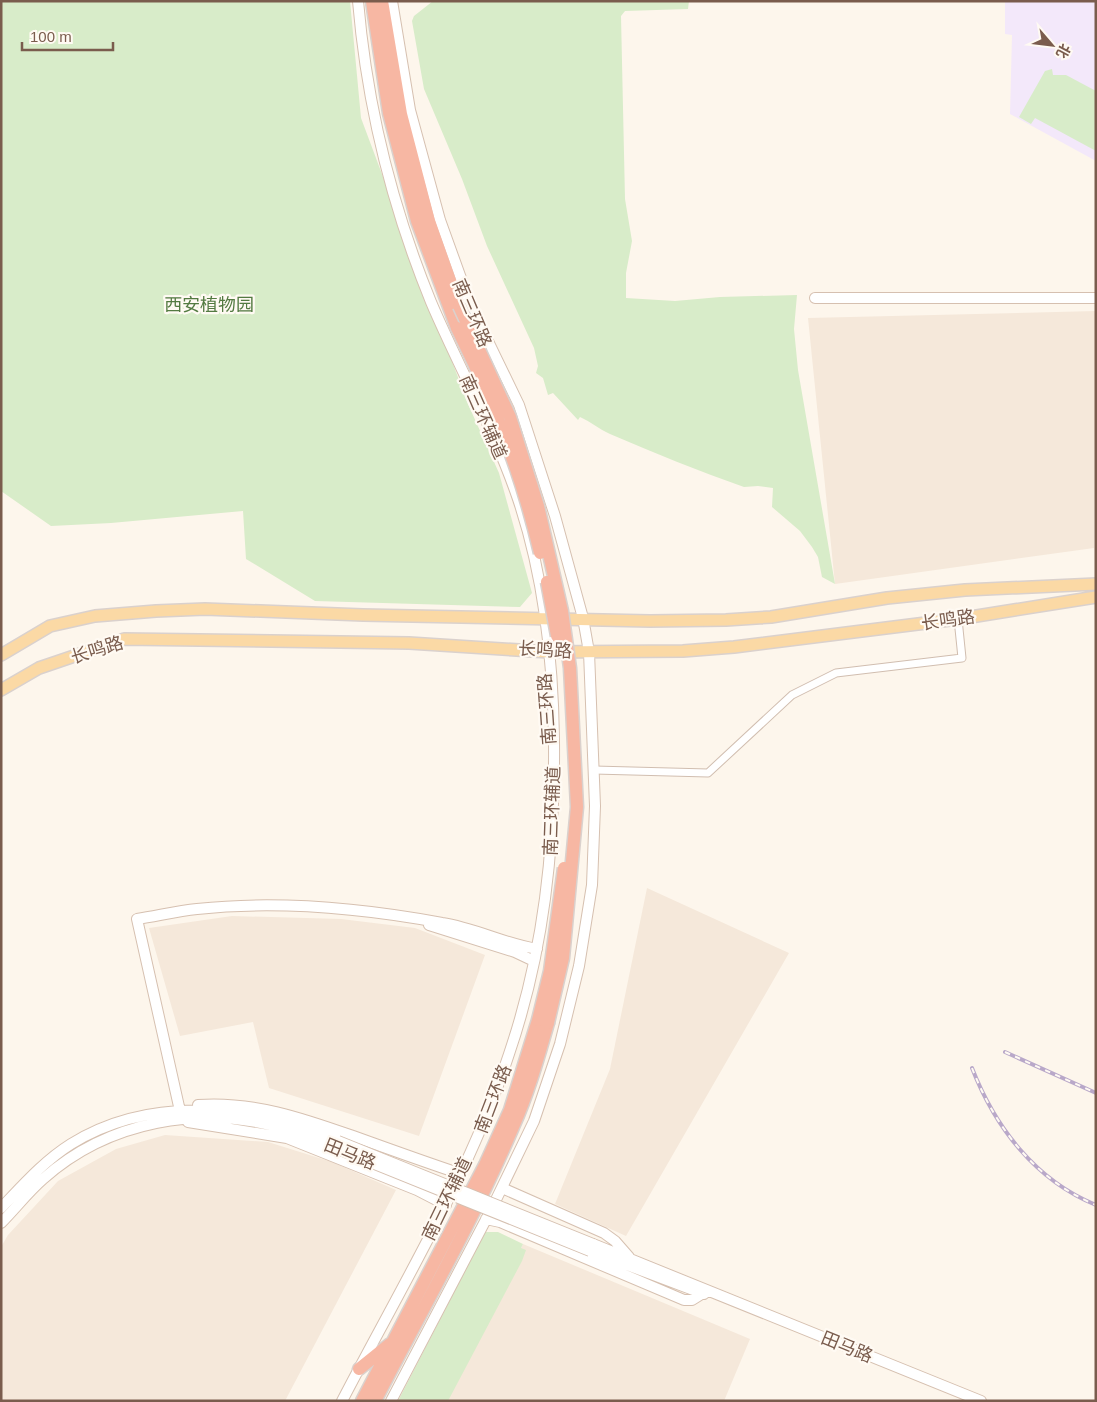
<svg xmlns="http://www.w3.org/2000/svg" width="1097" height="1402" font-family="Arial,'Noto Sans SC',sans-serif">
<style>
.residential{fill:#f5e8da}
.education{fill:#f3e8fa}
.green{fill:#d8ecc9}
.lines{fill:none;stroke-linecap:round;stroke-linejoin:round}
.street-casing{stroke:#d1beb0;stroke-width:9}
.secondary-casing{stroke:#d6c0b0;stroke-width:12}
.primary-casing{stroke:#dad1cd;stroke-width:14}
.highway-casing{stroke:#dad1cd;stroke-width:15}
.street{stroke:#fff;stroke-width:7}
.secondary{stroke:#fff;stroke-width:10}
.primary{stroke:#fbd9a5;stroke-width:11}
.highway{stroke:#f7b7a3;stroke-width:12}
.rail-casing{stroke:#b9a8c9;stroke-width:4}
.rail{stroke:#fffaf3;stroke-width:2;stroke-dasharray:5.5;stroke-linecap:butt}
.secondary-bridge-casing{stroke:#d6c0b0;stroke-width:12;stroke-linecap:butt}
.highway-bridge-casing{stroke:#dad1cd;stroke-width:15;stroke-linecap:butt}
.secondary-bridge{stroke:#fff;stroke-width:10}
.highway-bridge{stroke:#f7b7a3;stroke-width:12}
.labels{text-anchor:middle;stroke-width:4.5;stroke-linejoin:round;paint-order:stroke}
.park-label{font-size:18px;fill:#537a41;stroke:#fffaf3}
.street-label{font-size:18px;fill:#7a5c4d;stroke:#fffaf3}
</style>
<rect width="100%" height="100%" fill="#fdf6ec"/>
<path class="residential" d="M 1096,311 L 1094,548 L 835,584 L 808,318 Z
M 647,888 L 789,953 L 626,1236 L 555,1204 L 610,1069 Z
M 232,916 L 341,919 L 415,928 L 485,955 L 419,1136 L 269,1088 L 253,1022 L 180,1036 L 149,928 Z
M 165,1135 L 268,1142 L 332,1162 L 396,1190 L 285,1401 L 1,1401 L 1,1247 L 8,1235 L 58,1181 L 116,1149 Z
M 523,1244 L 750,1339 L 724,1401 L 442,1401 Z"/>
<path class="education" d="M 1005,1 L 1096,1 L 1096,161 L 1010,114 L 1012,35 L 1005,34 Z"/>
<path class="green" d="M 1,1 L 350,1 L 361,118 L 468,404 L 499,473 L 532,593 L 520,607 L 315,601 L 246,559 L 243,511 L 111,523 L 51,526 L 1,491 Z
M 433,1 L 689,1 L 688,9 L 625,11 L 621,16 L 625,199 L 632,241 L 626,273 L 626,298 L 675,301 L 720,297 L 797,295 L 794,329 L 798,370 L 835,584 L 822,577 L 818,557 L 812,547 L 800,531 L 772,507 L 773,488 L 758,486 L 744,487 C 699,471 654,453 610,434 C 599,429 591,422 580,417 L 578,420 L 553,393 L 548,395 L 543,378 L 536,373 L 538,366 L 534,348 L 487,246 L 462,179 L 424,89 L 412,21 L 414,16 Z
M 1052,69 L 1053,75 L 1066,75 L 1096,91 L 1096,151 L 1035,118 L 1031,124 L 1019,117 L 1045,71 Z
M 485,1232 L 498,1232 L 523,1244 L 521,1248 L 526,1250 L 522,1261 L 448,1401 L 398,1401 Z"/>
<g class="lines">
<g class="street-casing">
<path id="street" d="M 594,770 L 708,773 L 792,695 L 836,673 L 962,658 L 958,619"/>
</g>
<g class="secondary-casing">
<path id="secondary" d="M 815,298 L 1096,298
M 429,925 L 515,952 L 534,961
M 198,1105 C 253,1101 302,1118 353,1136 C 389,1149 425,1162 461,1174
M 180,1111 L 137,919 C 157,916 177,911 197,909 C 279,900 361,908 442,923 C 475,928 505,944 537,949
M 188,1122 L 287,1138 L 417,1190 L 446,1205
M 502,1188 L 604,1233 L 615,1241 L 629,1257
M 1,1208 C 23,1185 44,1161 71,1144 C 152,1094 254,1106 338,1141
M 486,1219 L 500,1222 L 684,1300 L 692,1300 L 700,1295
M 1,1223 C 15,1209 28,1192 43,1179 C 108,1121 201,1104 285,1129 C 302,1134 318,1141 335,1148
M 593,1244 L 981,1401
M 590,1251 L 704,1294
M 342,1401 C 401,1287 469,1176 509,1054 C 544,951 555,847 554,740 C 553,659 544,576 518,499 C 495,431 459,368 431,302 C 391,204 367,107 358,1
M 391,1401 L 492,1208 L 534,1121 L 560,1044 L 579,966 L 592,885 L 595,806 L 589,652 L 583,618 L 555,516 L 519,405 L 471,306 L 440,220 L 410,110 L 392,1"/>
</g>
<g class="primary-casing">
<path id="primary" d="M 1,655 L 50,626 L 95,616 L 156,611 L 205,609 L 363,615 L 650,621 L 726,620 L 771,617 L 887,598 L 965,590 L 1096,584
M 1,690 L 39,668 L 124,639 L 409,643 L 549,652 L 683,651 L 734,647 L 958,619 L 1096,597"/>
</g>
<g class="highway-casing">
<path id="highway" d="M 372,1 L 389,113 L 417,221 L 457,328
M 382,1 L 401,114 L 429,221 L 459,306
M 359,1369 L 390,1344
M 362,1401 L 485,1165 L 510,1110 L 538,1020
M 375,1401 C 422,1310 473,1221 513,1127 C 528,1094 538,1058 548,1023"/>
</g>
<use href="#street" class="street"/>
<use href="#secondary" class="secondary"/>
<use href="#primary" class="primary"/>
<use href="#highway" class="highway"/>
<g class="rail-casing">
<path id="rail" d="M 1005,1052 L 1096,1093
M 972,1068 C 995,1127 1035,1180 1096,1205"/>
</g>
<use href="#rail" class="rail"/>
<g class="secondary-bridge-casing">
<path id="secondary-bridge" d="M 338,1141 L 593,1244
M 335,1148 L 590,1251"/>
</g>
<g class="highway-bridge-casing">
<path id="highway-bridge" d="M 459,306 L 510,417 L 538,506 L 562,611 L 570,668 L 577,807 L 563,958 L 548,1023
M 457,328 C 493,400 522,475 540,553
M 547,582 L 557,636
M 538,1020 L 550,971 L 564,868"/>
</g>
<use href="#secondary-bridge" class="secondary-bridge"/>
<use href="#highway-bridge" class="highway-bridge"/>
</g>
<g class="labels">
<g class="park-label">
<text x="209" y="311">西安植物园</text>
</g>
<g class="street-label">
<text transform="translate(472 313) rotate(67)" y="6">南三环路</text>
<text transform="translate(483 417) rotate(66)" y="6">南三环辅道</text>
<text transform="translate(948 620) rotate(-8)" y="6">长鸣路</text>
<text transform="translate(97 650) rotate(-17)" y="6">长鸣路</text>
<text transform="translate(545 650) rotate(3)" y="6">长鸣路</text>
<text transform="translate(547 709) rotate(-94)" y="6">南三环路</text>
<text transform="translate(552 811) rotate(-88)" y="6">南三环辅道</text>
<text transform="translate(493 1099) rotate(-69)" y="6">南三环路</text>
<text transform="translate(350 1154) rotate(22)" y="6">田马路</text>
<text transform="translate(447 1199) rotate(-64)" y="6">南三环辅道</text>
<text transform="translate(847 1347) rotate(22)" y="6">田马路</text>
</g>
</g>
<rect width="1097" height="1402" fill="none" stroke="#7a5c4d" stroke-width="5"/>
<g transform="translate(1052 45) rotate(118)" stroke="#fffaf3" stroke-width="4" paint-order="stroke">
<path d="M0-4L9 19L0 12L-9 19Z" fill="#7a5c4d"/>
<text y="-8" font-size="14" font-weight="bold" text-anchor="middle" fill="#7a5c4d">北</text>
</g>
<path d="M22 42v8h91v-8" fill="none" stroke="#7a5c4d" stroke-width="2.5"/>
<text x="30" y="42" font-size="15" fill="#7a5c4d" stroke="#fffaf3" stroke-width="4" paint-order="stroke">100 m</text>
</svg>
